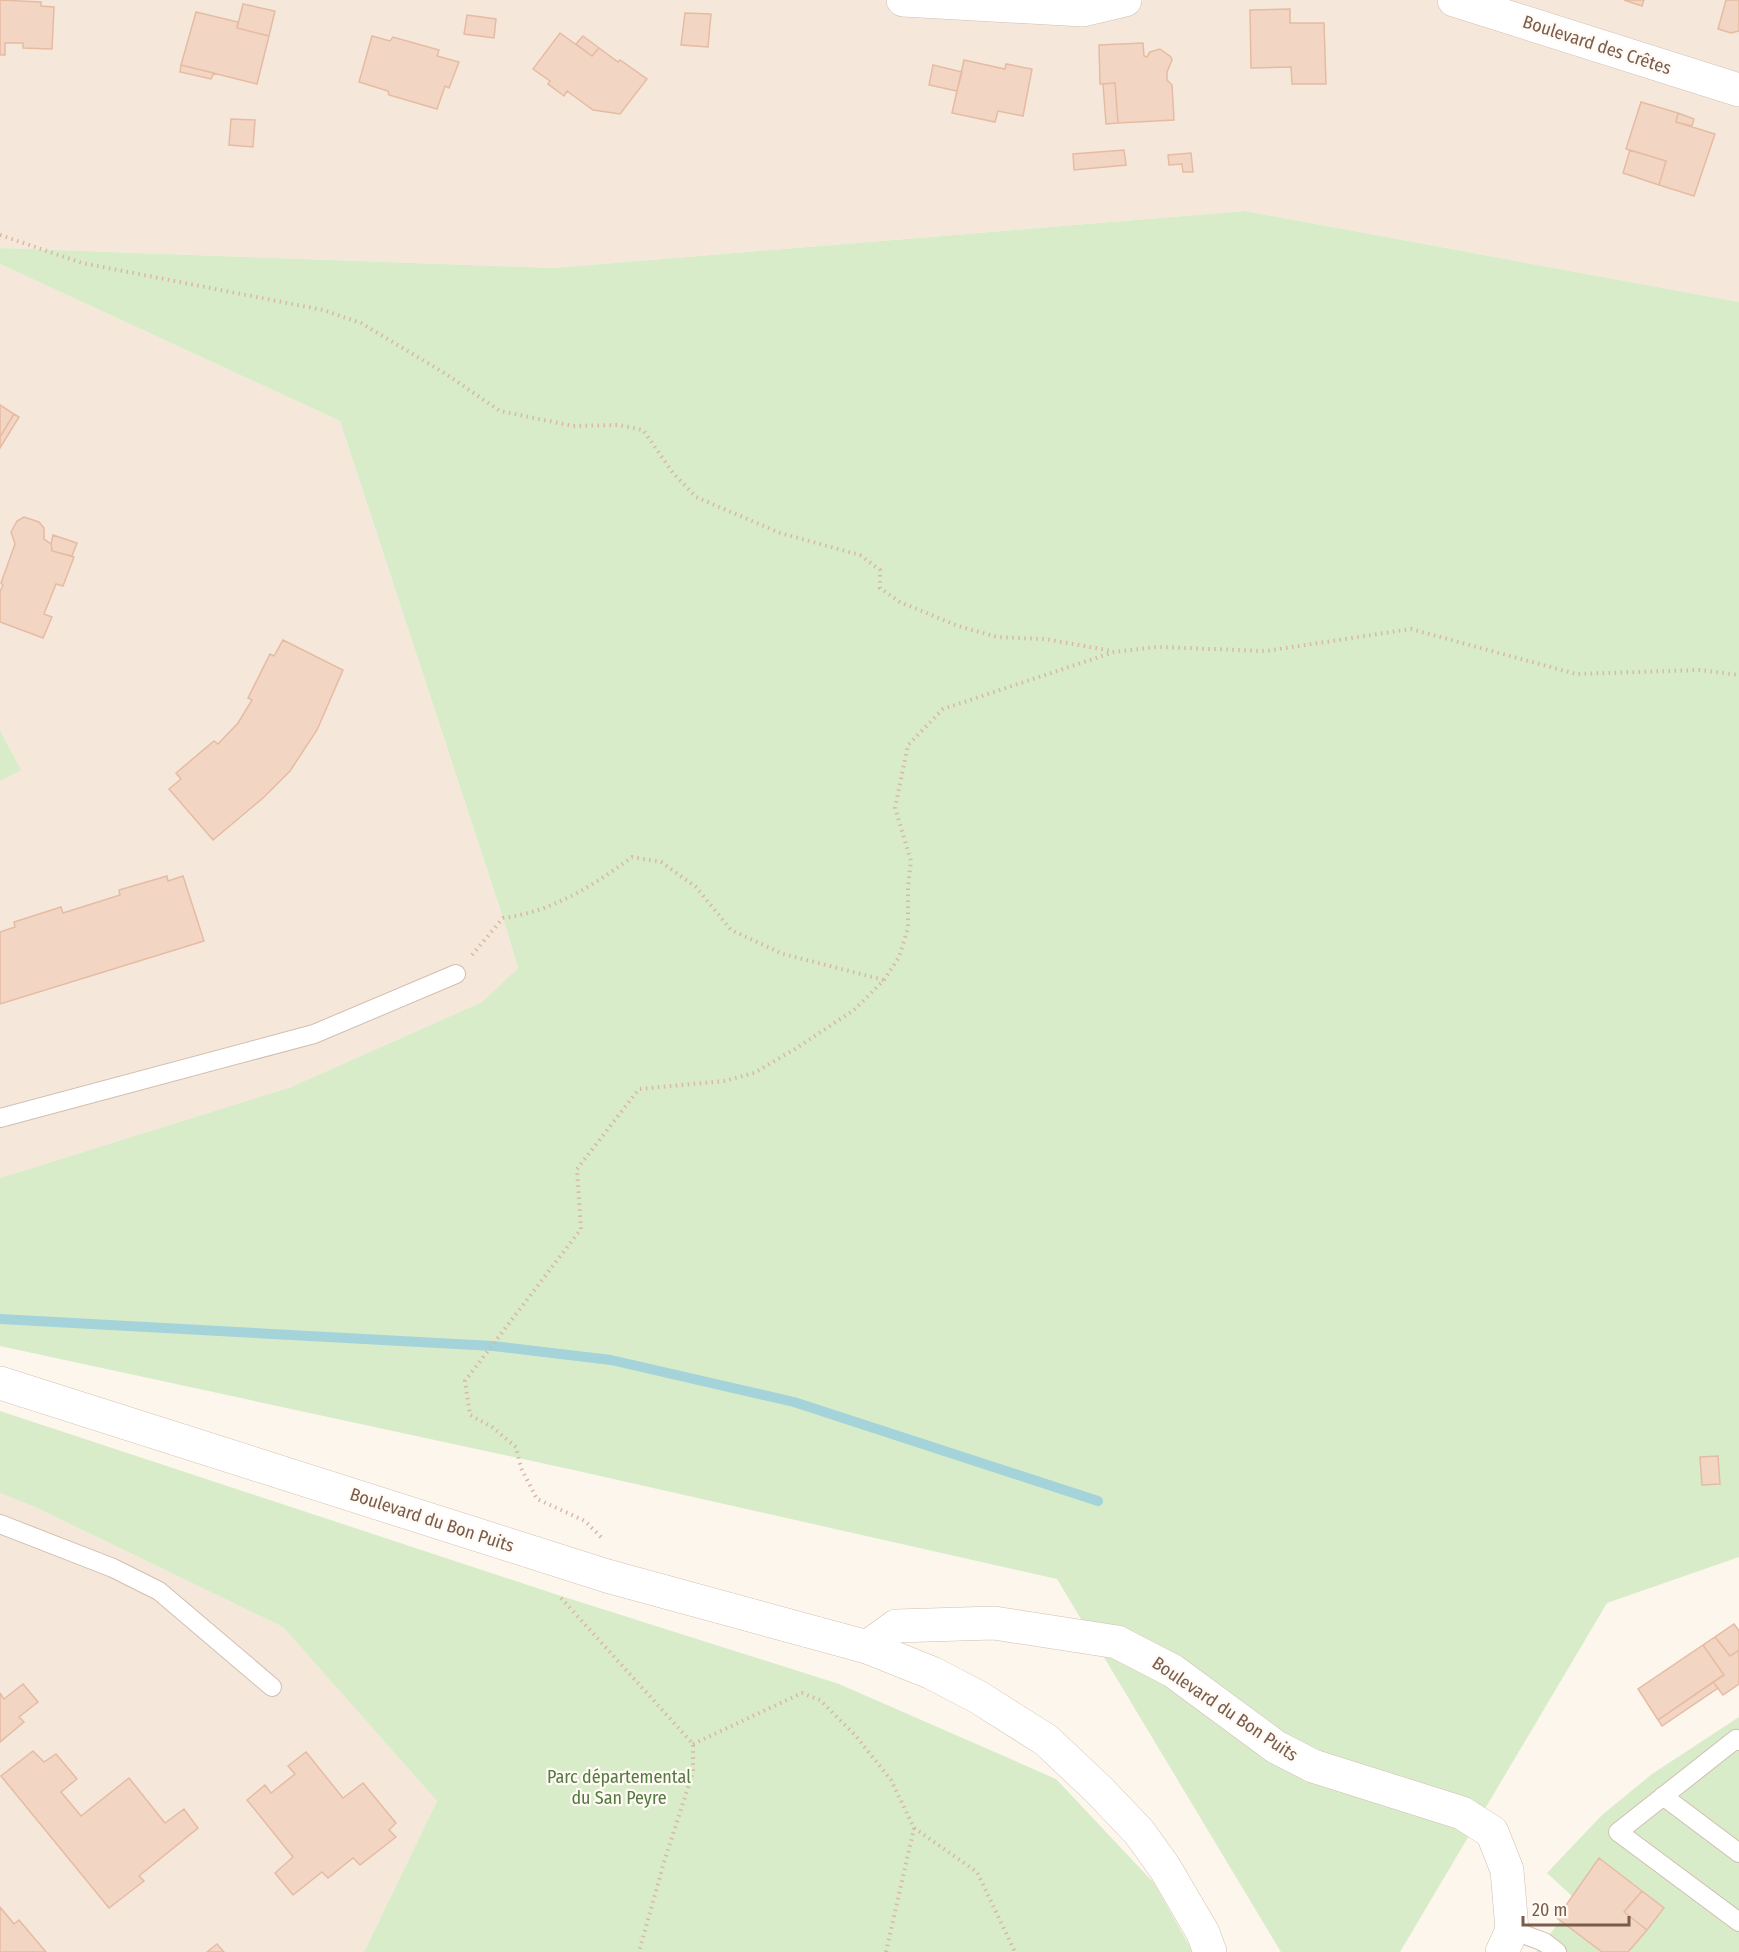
<svg xmlns="http://www.w3.org/2000/svg" width="1739" height="1952" font-family="'Fira Sans Condensed',sans-serif">
<style>
.residential{fill:#f5e8da}
.green{fill:#d8ecc9}
.lines{fill:none;stroke-linecap:round;stroke-linejoin:round}
.stream{stroke:#a5d3da;stroke-width:10}
.building{fill:#f3d5c3;stroke:#e6bba3;stroke-width:1.5}
.service-casing{stroke:#d1beb0;stroke-width:20}
.minor-casing{stroke:#d1beb0;stroke-width:34}
.secondary-casing{stroke:#d6c0b0;stroke-width:34}
.path{stroke:#d9b8a5;stroke-width:4;stroke-dasharray:1.5 4.5;stroke-linecap:butt}
.service{stroke:#fff;stroke-width:18}
.minor{stroke:#fff;stroke-width:33}
.secondary{stroke:#fff;stroke-width:33}
.labels{text-anchor:middle;stroke-width:4.5;stroke-linejoin:round;paint-order:stroke}
.street-label{font-size:18px;fill:#7a5c4d;stroke:#fffaf3}
.park-label{font-size:18px;fill:#537a41;stroke:#fffaf3}
</style>
<rect width="100%" height="100%" fill="#fdf6ec"/>
<path class="residential" d="M 0,0 L 1739,0 L 1739,302 L 1245,211 L 553,268 L 0,248 Z
M 0,264 L 340,421 L 503,918 L 518,968 L 482,1002 L 291,1087 L 0,1178 Z
M 0,1493 L 35,1507 L 283,1627 L 437,1801 L 364,1952 L 0,1952 Z"/>
<path class="green" d="M 1245,211 L 1739,302 L 1739,1557 L 1607,1603 L 1400,1952 L 1281,1952 L 1057,1579 L 578,1471 L 0,1346 L 0,1178 L 291,1087 L 482,1002 L 518,968 L 503,918 L 340,421 L 0,264 L 0,248 L 553,268 Z
M 0,731 L 21,770 L 0,781 Z
M 0,1411 L 558,1595 L 839,1684 L 1056,1779 L 1154,1883 L 1193,1952 L 364,1952 L 437,1801 L 283,1627 L 35,1507 L 0,1493 Z
M 1739,1717 L 1739,1952 L 1536,1952 L 1560,1921 L 1557,1918 L 1572,1896 L 1547,1873 L 1602,1815 L 1652,1774 Z"/>
<g class="lines">
<path class="stream" d="M 0,1319 L 493,1346 L 611,1360 L 794,1402 L 1098,1501"/>
</g>
<path class="building" d="M 0,0 L 41,2 L 41,6 L 54,7 L 52,49 L 23,48 L 23,43 L 5,43 L 5,55 L 0,55 Z
M 1624,0 L 1644,0 L 1642,6 Z
M 1726,0 L 1739,0 L 1739,31 L 1731,33 L 1718,29 Z
M 243,4 L 275,11 L 269,36 L 237,28 Z
M 1290,9 L 1290,23 L 1324,23 L 1326,84 L 1292,84 L 1291,67 L 1251,68 L 1250,10 Z
M 196,12 L 238,22 L 237,28 L 269,36 L 257,84 L 181,65 Z
M 685,13 L 711,14 L 708,47 L 681,45 Z
M 467,15 L 496,19 L 494,38 L 464,34 Z
M 560,33 L 592,56 L 599,48 L 618,62 L 620,60 L 647,79 L 620,114 L 593,110 L 567,91 L 564,96 L 548,84 L 550,81 L 533,69 Z
M 372,36 L 390,41 L 393,37 L 439,50 L 437,56 L 459,62 L 449,88 L 445,86 L 437,109 L 389,95 L 388,91 L 359,82 Z
M 583,36 L 599,48 L 592,56 L 576,44 Z
M 1143,43 L 1144,56 L 1147,57 L 1150,52 L 1160,49 L 1171,57 L 1172,60 L 1167,72 L 1167,80 L 1172,85 L 1174,120 L 1118,123 L 1115,83 L 1100,84 L 1099,45 Z
M 964,60 L 1005,69 L 1006,64 L 1032,69 L 1023,116 L 998,111 L 995,122 L 952,113 Z
M 181,65 L 214,73 L 211,79 L 180,72 Z
M 933,65 L 962,72 L 957,91 L 929,85 Z
M 1115,83 L 1118,123 L 1106,124 L 1103,84 Z
M 1641,102 L 1678,113 L 1676,122 L 1715,134 L 1694,196 L 1659,185 L 1666,161 L 1626,149 Z
M 1678,113 L 1694,119 L 1692,126 L 1676,122 Z
M 231,119 L 255,120 L 253,147 L 229,145 Z
M 1124,150 L 1126,165 L 1074,170 L 1073,154 Z
M 1630,150 L 1666,161 L 1659,185 L 1623,173 Z
M 1191,153 L 1193,172 L 1183,172 L 1182,164 L 1169,165 L 1168,155 Z
M 0,405 L 14,414 L 0,437 Z
M 14,414 L 19,417 L 0,448 L 0,437 Z
M 24,517 L 39,522 L 44,528 L 44,539 L 51,544 L 52,551 L 74,557 L 63,586 L 56,584 L 44,614 L 52,617 L 43,638 L 0,622 L 0,592 L 3,585 L 1,583 L 15,544 L 11,532 L 17,521 Z
M 53,535 L 77,543 L 72,556 L 52,551 L 51,544 Z
M 283,640 L 343,670 L 317,730 L 290,771 L 263,798 L 213,840 L 169,789 L 181,779 L 176,773 L 214,741 L 218,744 L 238,723 L 252,700 L 248,698 L 270,654 L 274,656 Z
M 167,876 L 168,881 L 183,876 L 204,941 L 0,1004 L 0,932 L 15,927 L 14,922 L 61,907 L 63,913 L 120,895 L 119,890 Z
M 1718,1456 L 1720,1484 L 1702,1485 L 1700,1457 Z
M 1734,1624 L 1739,1631 L 1739,1650 L 1730,1656 L 1715,1637 Z
M 1715,1637 L 1730,1656 L 1739,1650 L 1739,1684 L 1723,1695 L 1713,1682 L 1724,1675 L 1703,1645 Z
M 1703,1645 L 1724,1675 L 1658,1720 L 1638,1689 Z
M 1713,1682 L 1718,1688 L 1662,1726 L 1658,1720 Z
M 23,1684 L 38,1702 L 19,1717 L 24,1722 L 0,1742 L 0,1693 L 4,1699 Z
M 33,1751 L 44,1762 L 56,1754 L 77,1779 L 61,1792 L 81,1816 L 129,1778 L 165,1823 L 184,1809 L 198,1828 L 139,1876 L 144,1881 L 109,1908 L 1,1776 Z
M 306,1752 L 343,1798 L 363,1783 L 396,1823 L 389,1830 L 396,1837 L 360,1865 L 353,1858 L 328,1878 L 322,1872 L 293,1895 L 275,1873 L 293,1857 L 247,1800 L 265,1785 L 271,1793 L 295,1774 L 288,1766 Z
M 1599,1858 L 1642,1891 L 1624,1912 L 1647,1930 L 1628,1952 L 1602,1952 L 1557,1918 Z
M 1642,1891 L 1664,1908 L 1647,1930 L 1624,1912 Z
M 0,1907 L 14,1924 L 19,1920 L 46,1952 L 0,1952 Z
M 217,1944 L 224,1952 L 207,1952 Z"/>
<g class="lines">
<g class="service-casing">
<path id="service" d="M 0,1118 L 314,1034 L 456,974
M 0,1524 L 113,1568 L 159,1591 L 272,1687
M 1739,1741 L 1736,1739 L 1618,1832 L 1739,1922
M 1663,1796 L 1739,1853
M 1512,1930 L 1544,1942 L 1557,1952"/>
</g>
<g class="minor-casing">
<path id="minor" d="M 903,0 L 1083,10 L 1125,0
M 1454,0 L 1739,90
M 867,1647 L 896,1626 L 994,1623 L 1117,1642 L 1173,1671 L 1276,1747 L 1313,1766 L 1462,1813 L 1492,1832 L 1507,1870 L 1512,1930 L 1502,1952"/>
</g>
<g class="secondary-casing">
<path id="secondary" d="M 0,1383 L 607,1576 L 867,1647 L 932,1673 L 978,1697 L 1046,1740 L 1099,1790 L 1139,1832 L 1165,1868 L 1203,1933 L 1210,1952"/>
</g>
<path class="path" d="M 0,235 L 82,263 L 323,310 L 361,323 L 446,374 L 500,411 L 573,426 L 619,425 L 643,430 L 673,473 L 696,497 L 780,533 L 860,555 L 880,570 L 880,588 L 900,602 L 958,626 L 997,637 L 1045,639 L 1112,651
M 472,955 L 503,918 C 551,912 593,886 632,857 L 661,862 L 696,887 L 731,930 L 783,954 L 884,980
M 601,1537 L 585,1521 L 537,1499 L 521,1468 L 516,1447 L 492,1427 L 470,1415 L 465,1381 L 581,1229 L 577,1169 L 639,1089 L 724,1081 L 754,1073 L 795,1049 L 854,1010 L 884,980 L 899,957 L 908,928 L 908,887 L 911,861 L 895,808 L 908,745 L 943,709 L 1114,652 L 1157,647 L 1266,651 L 1411,629 L 1576,674 L 1700,670 L 1739,675
M 561,1598 L 693,1744 L 693,1772 L 664,1862 L 639,1952
M 693,1744 L 802,1693 L 820,1700 L 855,1735 L 891,1780 L 914,1828 L 977,1872 L 1015,1952
M 886,1952 L 914,1828"/>
<use href="#service" class="service"/>
<use href="#minor" class="minor"/>
<use href="#secondary" class="secondary"/>
</g>
<g class="labels">
<g class="street-label">
<text transform="translate(1597 45) rotate(18)" y="6">Boulevard des Crêtes</text>
<text transform="translate(432 1520) rotate(18)" y="6">Boulevard du Bon Puits</text>
<text transform="translate(1225 1709) rotate(34)" y="6">Boulevard du Bon Puits</text>
</g>
<g class="park-label">
<text x="619" y="1783">Parc départemental<tspan x="619" dy="21">du San Peyre</tspan></text>
</g>
</g>
<path d="M1523 1916v9h106v-9" fill="none" stroke="#7a5c4d" stroke-width="3"/>
<text x="1532" y="1916" font-size="18" fill="#7a5c4d" stroke="#fffaf3" stroke-width="4.5" paint-order="stroke">20 m</text>
</svg>
